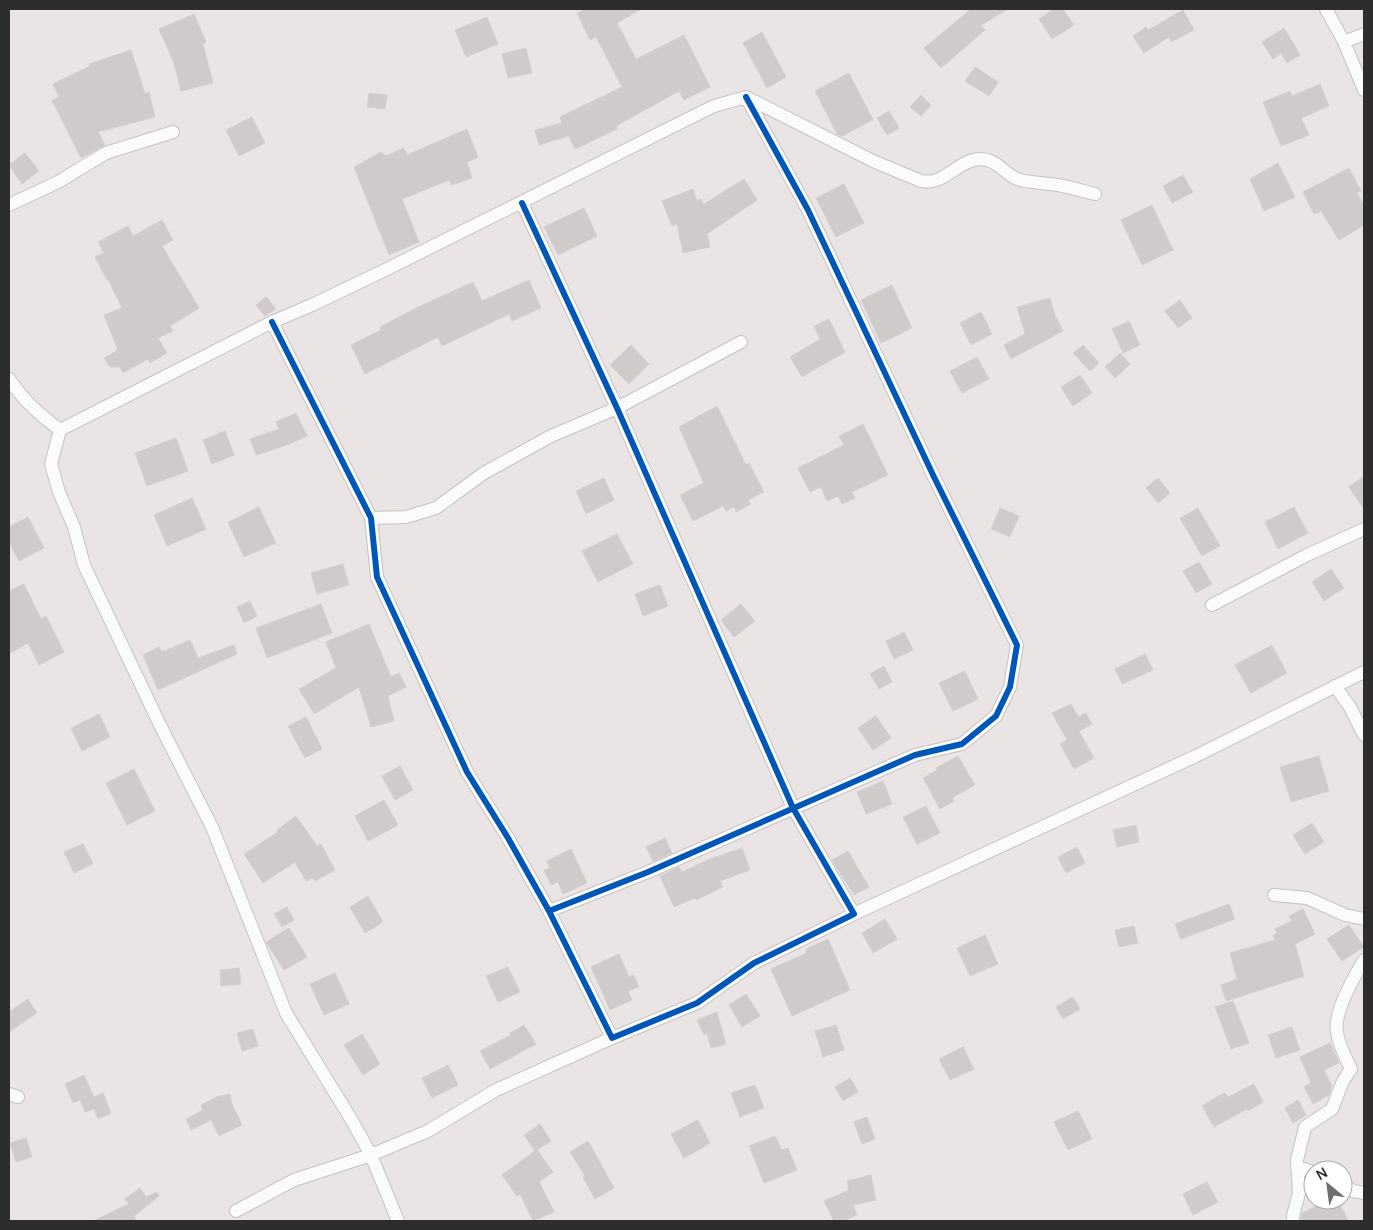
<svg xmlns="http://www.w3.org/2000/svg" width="1373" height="1230" font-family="Manrope,sans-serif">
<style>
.building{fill:#cfcbca;stroke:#d5d0d0}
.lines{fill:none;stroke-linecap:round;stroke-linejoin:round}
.minor-casing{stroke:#c4c4c5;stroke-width:14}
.minor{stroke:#fcfbfb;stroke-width:12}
.cycleway-casing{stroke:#fff;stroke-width:9}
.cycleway{stroke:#0057b8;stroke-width:6}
</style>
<rect width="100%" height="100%" fill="#eae4e4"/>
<path class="building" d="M 586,9 L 641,9 L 617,23 L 636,59 L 684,35 L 710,87 L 684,100 L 679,91 L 616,126 L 617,129 L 575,149 L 569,136 L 539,145 L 535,130 L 562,123 L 560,117 L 622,87 L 596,37 L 590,40 L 577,13 Z
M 971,9 L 1008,9 L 981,25 L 985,30 L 941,68 L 924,48 Z
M 1054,9 L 1063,9 L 1074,25 L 1052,39 L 1039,19 Z
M 1183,10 L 1194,30 L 1171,42 L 1169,37 L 1144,53 L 1133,36 L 1146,27 L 1148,30 Z
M 194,14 L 206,42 L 203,44 L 213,83 L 181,91 L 174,63 L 159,29 Z
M 487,17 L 498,44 L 466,57 L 455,30 Z
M 1284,28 L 1300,55 L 1287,63 L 1281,53 L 1273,59 L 1262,42 Z
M 762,32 L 786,77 L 767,88 L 743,43 Z
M 526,48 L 532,73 L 508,78 L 502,54 Z
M 131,50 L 145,94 L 149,92 L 155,117 L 98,132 L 105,145 L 81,158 L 52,100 L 59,97 L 53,84 L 90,66 L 89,64 Z
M 975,67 L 998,82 L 989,96 L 965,81 Z
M 849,73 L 873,120 L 842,136 L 837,134 L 815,91 Z
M 1320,84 L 1329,106 L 1301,118 L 1309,135 L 1281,146 L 1263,102 L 1290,91 L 1292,96 Z
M 369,93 L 387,95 L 385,109 L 367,107 Z
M 921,95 L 931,105 L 921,116 L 910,107 Z
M 889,111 L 899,128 L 887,135 L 877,118 Z
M 252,117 L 265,143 L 239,156 L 226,130 Z
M 467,129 L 478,157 L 467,162 L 472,178 L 452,185 L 449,180 L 402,199 L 419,242 L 389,255 L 354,167 L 381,152 L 386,156 L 404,148 L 407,155 Z
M 25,153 L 39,171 L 22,184 L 9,165 Z
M 1278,163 L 1295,197 L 1264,211 L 1250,179 Z
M 1349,168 L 1361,191 L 1357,193 L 1364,205 L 1364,225 L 1339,240 L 1321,211 L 1314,214 L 1303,192 Z
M 1183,175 L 1193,192 L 1172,203 L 1163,186 Z
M 744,179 L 757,200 L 707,234 L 710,247 L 683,253 L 677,224 L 672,226 L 662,201 L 693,189 L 697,201 L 701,199 L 704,204 Z
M 844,184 L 864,223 L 836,237 L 816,198 Z
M 1152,205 L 1173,250 L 1142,265 L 1121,220 Z
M 584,208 L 597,236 L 558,255 L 544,227 Z
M 162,220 L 173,240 L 162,246 L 199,308 L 170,326 L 173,331 L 158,338 L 167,353 L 150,363 L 148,359 L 123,373 L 120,367 L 110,367 L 104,358 L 118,350 L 104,315 L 122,308 L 108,279 L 107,280 L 95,257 L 104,253 L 98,242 L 128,226 L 133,236 Z
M 529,280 L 541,308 L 512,321 L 509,314 L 442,346 L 438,337 L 365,374 L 351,345 L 381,330 L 380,327 L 414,309 L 473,282 L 482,301 Z
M 892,285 L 912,328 L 881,343 L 861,300 Z
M 266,297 L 276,309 L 265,316 L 256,305 Z
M 1050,298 L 1054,313 L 1063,331 L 1011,359 L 1004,345 L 1025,334 L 1017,307 Z
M 1180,300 L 1192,318 L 1178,328 L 1165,311 Z
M 981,312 L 992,334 L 971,345 L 960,323 Z
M 829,319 L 845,352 L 802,377 L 790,357 L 820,339 L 814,326 Z
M 1129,321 L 1140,345 L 1123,353 L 1112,329 Z
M 631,345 L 649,364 L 629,384 L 610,365 Z
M 1083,345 L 1099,363 L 1090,371 L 1073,353 Z
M 1120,353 L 1130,364 L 1115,378 L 1105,367 Z
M 977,357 L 989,379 L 962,393 L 950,371 Z
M 1080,375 L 1092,393 L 1073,406 L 1061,387 Z
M 717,406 L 746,465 L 749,463 L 764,492 L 748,500 L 751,504 L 736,512 L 734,507 L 726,511 L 723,506 L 693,521 L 680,495 L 704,483 L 679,427 Z
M 296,413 L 307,436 L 287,445 L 256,455 L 250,439 L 279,429 L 276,422 Z
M 863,424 L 888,475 L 852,492 L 855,498 L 842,504 L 838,496 L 827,501 L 821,487 L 810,492 L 798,468 L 844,445 L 839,436 Z
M 225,431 L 234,455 L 212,464 L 203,440 Z
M 176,438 L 188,471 L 147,486 L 135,453 Z
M 1364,476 L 1364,509 L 1349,487 Z
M 604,478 L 614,500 L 586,514 L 576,491 Z
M 1158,478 L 1170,493 L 1158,503 L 1146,488 Z
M 192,498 L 206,529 L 167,546 L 154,515 Z
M 259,507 L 276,543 L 244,557 L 228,522 Z
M 1294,507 L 1308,533 L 1278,549 L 1265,522 Z
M 1000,508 L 1019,516 L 1010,537 L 991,529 Z
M 1198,508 L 1220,546 L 1202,556 L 1180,518 Z
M 28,517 L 44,548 L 19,561 L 9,542 L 9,527 Z
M 617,534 L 633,564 L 598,582 L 582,551 Z
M 1199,562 L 1212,584 L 1196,593 L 1183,571 Z
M 343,564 L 349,585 L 317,594 L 311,573 Z
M 1331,569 L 1344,588 L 1324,601 L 1312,582 Z
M 24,584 L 41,619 L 46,616 L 64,652 L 39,665 L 28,643 L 9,654 L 9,591 Z
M 660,585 L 668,606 L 643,616 L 635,594 Z
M 250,601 L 257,616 L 244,623 L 237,607 Z
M 321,604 L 332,633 L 267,658 L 256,628 Z
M 741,604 L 755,621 L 734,637 L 721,620 Z
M 369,624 L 391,677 L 399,673 L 406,687 L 388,696 L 394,721 L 371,727 L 359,687 L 314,714 L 299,689 L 336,668 L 326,642 Z
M 904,632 L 913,650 L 894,659 L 886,641 Z
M 190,640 L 198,658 L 234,645 L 237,654 L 158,690 L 143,655 L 159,647 L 162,652 Z
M 1272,645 L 1287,673 L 1251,693 L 1235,665 Z
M 1145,654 L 1153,670 L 1122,684 L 1115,669 Z
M 884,666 L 892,682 L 879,689 L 870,674 Z
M 965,671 L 978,699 L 953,711 L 939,683 Z
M 1071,704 L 1078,717 L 1086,713 L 1092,724 L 1079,731 L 1094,758 L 1074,769 L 1060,744 L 1067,740 L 1052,713 Z
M 99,714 L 110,737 L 82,751 L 71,728 Z
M 876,716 L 891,738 L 873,750 L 858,728 Z
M 306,717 L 322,749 L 305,758 L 288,726 Z
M 958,756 L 975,785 L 952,798 L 954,801 L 940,809 L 923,778 L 937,770 L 936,768 Z
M 1319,756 L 1329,791 L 1291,802 L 1280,767 Z
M 400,766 L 413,790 L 395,800 L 382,776 Z
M 134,769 L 155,811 L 127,825 L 106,783 Z
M 883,781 L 892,804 L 866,814 L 857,792 Z
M 384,800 L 398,825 L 368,841 L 355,816 Z
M 926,806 L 940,833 L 917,844 L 903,817 Z
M 296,816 L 317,846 L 321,844 L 335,870 L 315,881 L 312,878 L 306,881 L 295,862 L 263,883 L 244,854 L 278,832 L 277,830 Z
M 1312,823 L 1324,842 L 1305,854 L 1293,835 Z
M 1136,825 L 1139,842 L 1117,847 L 1113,830 Z
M 665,838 L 672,853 L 653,861 L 646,847 Z
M 83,844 L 93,864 L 74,873 L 64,852 Z
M 1077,847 L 1085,863 L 1066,873 L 1058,857 Z
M 742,848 L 750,870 L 720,881 L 723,887 L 696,900 L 695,898 L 674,907 L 660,876 L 679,867 L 682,872 L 710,859 Z
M 571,849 L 587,883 L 563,894 L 558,882 L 551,885 L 544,870 L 550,868 L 547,861 Z
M 848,851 L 869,887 L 854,895 L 832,860 Z
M 368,896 L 383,922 L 365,933 L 350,907 Z
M 1229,904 L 1235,919 L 1181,939 L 1175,924 Z
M 287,907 L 294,920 L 282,927 L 274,914 Z
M 1303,909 L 1315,934 L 1295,944 L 1304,976 L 1226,1001 L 1221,985 L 1237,979 L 1230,953 L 1275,940 L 1273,935 L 1277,933 L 1275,929 L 1292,921 L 1289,916 Z
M 885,919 L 897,939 L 873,953 L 862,933 Z
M 1349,925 L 1364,947 L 1342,961 L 1327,939 Z
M 1134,926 L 1138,943 L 1119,947 L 1115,930 Z
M 289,928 L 307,957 L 284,970 L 266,942 Z
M 985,935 L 998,964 L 970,976 L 957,948 Z
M 828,939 L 850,990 L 792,1016 L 771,969 L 807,953 L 806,949 Z
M 619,954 L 629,977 L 634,975 L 639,987 L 628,991 L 632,1000 L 610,1010 L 591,967 Z
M 508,967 L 520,992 L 498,1002 L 486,976 Z
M 239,968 L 241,984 L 221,986 L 220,970 Z
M 335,973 L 349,1004 L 324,1015 L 310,984 Z
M 746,994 L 760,1016 L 742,1027 L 729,1005 Z
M 1073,997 L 1080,1009 L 1063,1019 L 1056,1007 Z
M 28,999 L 37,1013 L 9,1032 L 9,1012 Z
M 1233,1001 L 1249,1043 L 1231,1049 L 1215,1007 Z
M 717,1012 L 726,1044 L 711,1048 L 707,1033 L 704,1035 L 697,1020 Z
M 524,1025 L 536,1044 L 490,1069 L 480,1051 L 511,1035 L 510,1033 Z
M 836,1025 L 844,1050 L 823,1057 L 815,1031 Z
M 1292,1027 L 1300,1050 L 1276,1058 L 1268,1035 Z
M 253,1029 L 258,1046 L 242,1051 L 237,1033 Z
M 362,1034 L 380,1064 L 363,1075 L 344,1045 Z
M 1330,1043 L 1339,1063 L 1324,1070 L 1332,1086 L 1329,1095 L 1313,1104 L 1304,1087 L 1311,1083 L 1300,1057 Z
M 963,1047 L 974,1069 L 950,1080 L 939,1059 Z
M 448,1065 L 458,1085 L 432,1098 L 422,1078 Z
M 84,1075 L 94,1097 L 103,1093 L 111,1113 L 98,1119 L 94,1109 L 85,1112 L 80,1100 L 73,1103 L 65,1084 Z
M 850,1078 L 858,1092 L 843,1101 L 835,1087 Z
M 1254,1084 L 1263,1102 L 1248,1111 L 1247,1109 L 1214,1127 L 1202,1106 L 1222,1094 L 1225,1093 L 1228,1097 Z
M 755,1085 L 764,1108 L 740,1117 L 731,1093 Z
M 230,1094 L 232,1104 L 242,1125 L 219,1136 L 211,1120 L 191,1130 L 186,1119 L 203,1110 L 201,1105 L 217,1097 Z
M 1298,1100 L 1306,1115 L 1293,1123 L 1285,1108 Z
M 1078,1111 L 1092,1139 L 1068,1150 L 1054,1122 Z
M 867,1117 L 875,1139 L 862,1144 L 854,1122 Z
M 698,1120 L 710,1143 L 684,1158 L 671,1134 Z
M 540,1124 L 551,1141 L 537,1150 L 553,1172 L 539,1182 L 554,1212 L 533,1221 L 520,1194 L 517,1196 L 502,1175 L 536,1150 L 535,1151 L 524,1135 Z
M 775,1136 L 782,1150 L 788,1148 L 797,1170 L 764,1183 L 749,1146 Z
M 26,1138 L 32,1157 L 16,1162 L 10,1143 Z
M 588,1141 L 614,1188 L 595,1199 L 583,1177 L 585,1176 L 570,1152 Z
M 871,1175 L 876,1200 L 853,1205 L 857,1215 L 843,1221 L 834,1221 L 824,1201 L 849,1190 L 847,1181 Z
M 1207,1182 L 1218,1202 L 1193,1215 L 1183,1194 Z
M 140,1188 L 146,1197 L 157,1192 L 159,1196 L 134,1216 L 137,1221 L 93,1221 L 129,1204 L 125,1199 Z
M 1318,1200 L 1338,1200 L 1348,1221 L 1301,1221 L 1302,1213 L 1320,1204 Z"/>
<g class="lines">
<g class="minor-casing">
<path id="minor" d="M 1326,9 L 1344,42 L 1364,90
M 1344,42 L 1364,34
M 9,205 L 58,182 L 106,153 L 173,132
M 272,322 L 371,518 L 377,577 L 467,772 L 508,838 L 549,911 L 612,1038 L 697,1003 L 754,963 L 854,914 L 793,808 L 617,408 L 522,203
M 9,379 C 24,401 39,414 60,430 L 51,464 L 59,492 L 74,527 L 84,565 L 161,727 L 212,827 L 286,1013 L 351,1119 L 371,1155 L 398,1221
M 60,430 L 272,322 L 312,305 L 383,271 L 714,106 L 746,97 L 873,161 L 921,181 C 945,186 957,160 980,159 C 999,159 1006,177 1020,180 C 1032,183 1046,183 1058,185 C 1070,187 1083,191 1095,194
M 371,518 L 406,517 L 436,508 L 484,473 L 551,436 L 617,408 L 741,342
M 1212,605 L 1307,555 L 1364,529
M 1335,686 L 1350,707 L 1364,735
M 1274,895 L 1307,898 L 1345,915 L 1364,919
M 549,911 L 648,872 L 915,755 L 962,744 L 996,716 L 1010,687 L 1017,645 L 934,477 L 808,210 L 746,97
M 854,914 L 1196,756 L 1364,672
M 9,1094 L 18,1097
M 1297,1167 L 1313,1172
M 1343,1185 L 1353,1191 L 1364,1193
M 236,1211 L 294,1180 L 371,1155 L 428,1131 L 496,1090 L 612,1038
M 1293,1221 L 1293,1216 L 1299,1193 L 1297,1160 L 1305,1127 L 1332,1109 L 1343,1081 L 1351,1069 C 1346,1058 1338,1044 1337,1032 C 1333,1013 1354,977 1364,960"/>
</g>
<use href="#minor" class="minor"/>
<g class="cycleway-casing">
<path id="cycleway" d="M 272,322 L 371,518 L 377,577 L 467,772 L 508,838 L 549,911 L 612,1038 L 697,1003 L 754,963 L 854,914 L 793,808 L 617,408 L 522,203
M 549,911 L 648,872 L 915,755 L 962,744 L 996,716 L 1010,687 L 1017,645 L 934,477 L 808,210 L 746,97"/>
</g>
<use href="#cycleway" class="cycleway"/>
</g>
<rect width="1373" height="1230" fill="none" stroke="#2d2d2d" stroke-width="20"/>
<g transform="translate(1328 1185) rotate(331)"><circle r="24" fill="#ffffff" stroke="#ababab"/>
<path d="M0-4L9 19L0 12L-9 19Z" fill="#6f6d6d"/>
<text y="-8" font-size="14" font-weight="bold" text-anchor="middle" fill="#2d2d2d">N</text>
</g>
</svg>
